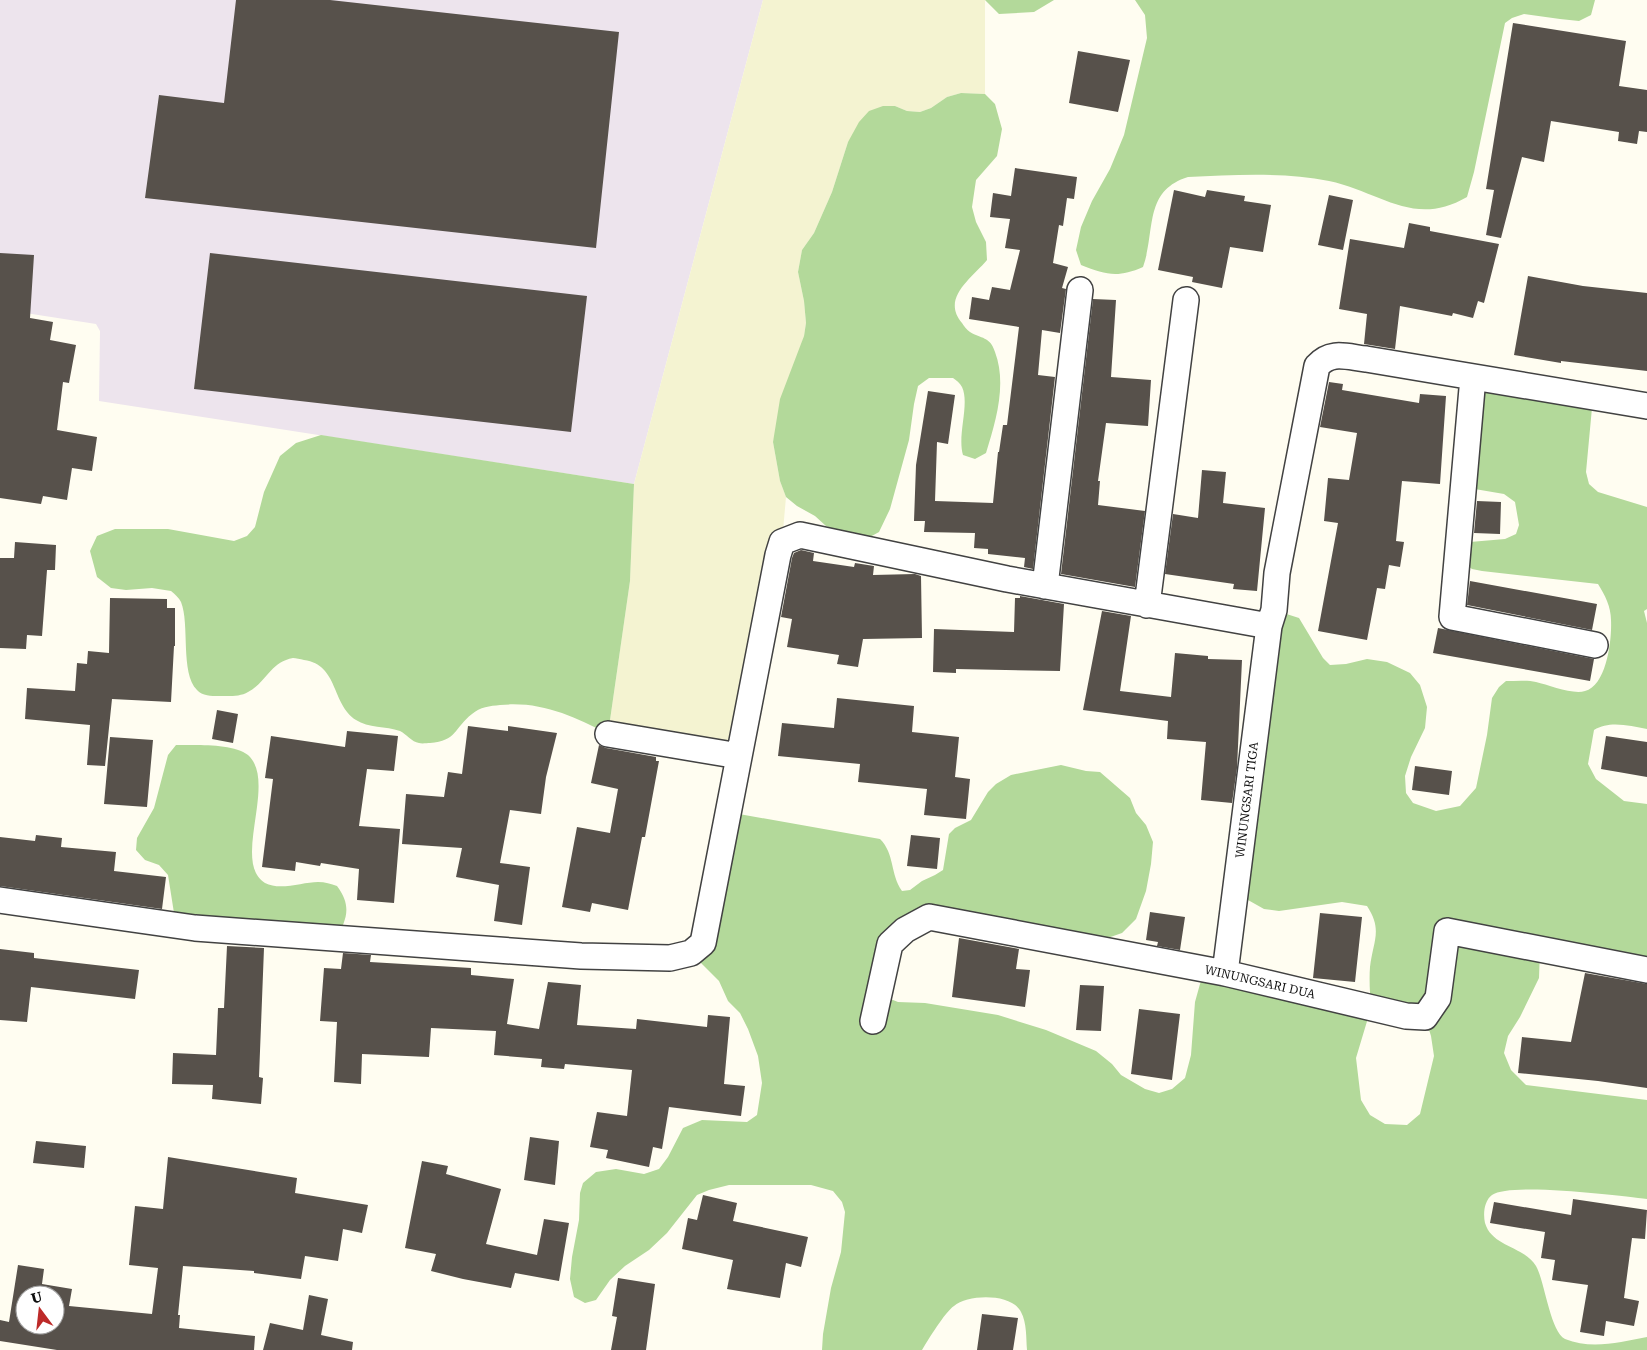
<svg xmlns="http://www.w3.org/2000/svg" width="1647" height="1350" font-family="'Roboto Serif',serif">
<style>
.industrial{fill:#ede4ed}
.farmland{fill:#f4f3d1}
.forest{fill:#b3d99a;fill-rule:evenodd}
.building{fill:#57514b;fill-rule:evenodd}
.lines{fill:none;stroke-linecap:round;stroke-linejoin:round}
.minor-casing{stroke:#424242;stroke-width:28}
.minor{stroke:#fff;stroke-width:25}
.labels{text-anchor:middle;stroke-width:5;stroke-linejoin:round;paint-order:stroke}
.street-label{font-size:12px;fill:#0f0f0f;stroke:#fff}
</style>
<rect width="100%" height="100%" fill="#fffdf1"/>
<path class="industrial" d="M 0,0 L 763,0 L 634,484 L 99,401 L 100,331 L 96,324 L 0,309 Z"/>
<path class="farmland" d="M 763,0 L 985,0 L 985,94 L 961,93 L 947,97 L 931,108 L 920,112 L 907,111 L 895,106 L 848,142 L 832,192 L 814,233 L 802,250 L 798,272 L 804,301 L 806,323 L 804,336 L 773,442 L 780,481 L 786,497 L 782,542 L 739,756 L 608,734 L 630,581 L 634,484 Z"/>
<path class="forest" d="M 985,0 L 1054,0 L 1034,12 L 999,14 Z
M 1135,0 L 1595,0 L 1591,15 L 1579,21 L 1560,19 L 1524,14 L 1512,18 L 1505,23 L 1474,172 L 1467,197 C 1414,228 1381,192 1329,181 C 1284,172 1234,175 1188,177 C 1143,191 1156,231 1143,267 C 1118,278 1106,275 1081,265 L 1076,250 L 1081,227 L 1092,201 L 1110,169 L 1124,135 L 1147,38 L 1145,15 Z
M 961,93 L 985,94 L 995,104 L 1002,129 L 997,156 L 976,180 L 972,207 L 976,222 L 986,242 L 987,260 C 971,279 941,298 962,323 C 964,326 967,330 970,332 C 981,339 990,336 995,352 C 1007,384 996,421 986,453 L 975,459 L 963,455 C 957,435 970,404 962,387 C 960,383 956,380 953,378 L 929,378 L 918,386 L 914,404 L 909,440 L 890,509 L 879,532 L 870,537 L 850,535 L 826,526 L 815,516 L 797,506 L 786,497 L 780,481 L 773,442 L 780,399 L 804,336 L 806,323 L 804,301 L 798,272 L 802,250 L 814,233 L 832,192 L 848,142 L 859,122 L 869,111 L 883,106 L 895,106 L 907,111 L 920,112 L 931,108 L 947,97 Z
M 1473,377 L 1593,397 L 1586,472 L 1589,484 L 1598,492 L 1647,507 L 1647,609 L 1644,611 L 1647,623 L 1647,729 C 1630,726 1610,720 1594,730 L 1588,764 L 1596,779 L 1624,801 L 1647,804 L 1647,970 L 1540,949 L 1539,978 L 1520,1017 L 1508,1036 L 1504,1053 L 1511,1070 L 1526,1085 L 1647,1100 L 1647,1199 C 1620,1196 1511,1182 1492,1195 C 1484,1201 1483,1214 1485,1223 C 1492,1247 1524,1246 1536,1266 C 1545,1282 1550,1331 1565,1339 C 1592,1350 1620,1342 1647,1337 L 1647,1350 L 1027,1350 C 1026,1338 1027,1323 1021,1312 C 1012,1293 968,1294 954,1306 C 945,1312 928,1340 922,1350 L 822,1350 L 823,1334 L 831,1288 L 841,1252 L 845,1212 L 842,1202 L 833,1191 L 811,1185 L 729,1185 L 709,1190 L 697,1195 L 667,1233 L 649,1250 L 625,1266 L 610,1280 L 596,1300 L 585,1303 L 574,1297 L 570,1279 L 572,1257 L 579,1220 L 580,1193 L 583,1183 L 596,1172 L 616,1169 L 644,1174 L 659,1169 L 668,1157 L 683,1128 L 702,1120 L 747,1122 L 757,1115 L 762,1083 L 758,1056 L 748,1029 L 740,1013 L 728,1001 L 719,981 L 691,953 L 728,812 L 880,839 C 895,854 890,874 902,891 L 910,890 L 922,881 L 935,875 L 943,870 L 949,834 L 955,828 L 971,820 L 988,792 L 996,784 L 1011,775 L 1061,765 L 1086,771 L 1100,772 L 1130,798 L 1136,813 L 1146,825 L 1153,842 L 1151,864 L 1146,891 L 1136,919 L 1122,933 L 1099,941 L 929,917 L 905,930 L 888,998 L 898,1002 L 925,1003 L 998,1015 L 1046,1030 L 1096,1051 L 1112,1064 L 1121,1075 L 1145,1089 L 1159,1093 L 1172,1089 L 1185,1078 L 1191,1055 L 1195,1002 L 1200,984 L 1206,969 L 1371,1007 C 1370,994 1369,980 1370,967 C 1373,941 1383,930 1367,906 L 1342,902 L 1279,911 L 1264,909 L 1248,900 L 1236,887 L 1274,610 L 1299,618 L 1323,658 L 1330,665 L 1346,664 L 1367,659 L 1387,662 L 1410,673 L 1420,685 L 1427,707 L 1425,728 L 1411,757 L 1405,776 L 1406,793 L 1413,803 L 1436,811 L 1460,806 L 1476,788 L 1487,735 L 1492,698 L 1499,687 L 1506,681 C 1516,681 1527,680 1536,682 C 1549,685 1573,695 1585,691 C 1607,685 1612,639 1611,620 C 1611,607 1605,595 1598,584 L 1482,571 L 1472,569 L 1457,558 L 1470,542 L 1505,539 L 1516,534 L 1519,525 L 1515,502 L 1504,494 L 1463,487 ZM 1371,1008 L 1425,1017 L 1431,1036 L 1434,1056 L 1420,1114 L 1407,1125 L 1385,1124 L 1370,1115 L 1361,1100 L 1356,1058 Z
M 321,435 L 634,484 L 630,581 L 608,734 C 573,716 541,701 500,705 C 490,706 480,707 472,714 C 454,728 457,741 430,743 C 427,743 422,744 419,743 C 412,742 406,734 400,731 C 386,726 368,728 356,720 C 331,704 339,665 304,660 C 300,659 296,658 293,658 C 270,662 266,683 248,692 C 240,697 228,696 218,696 C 212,696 202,696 197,690 C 180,673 190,624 181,602 C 179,598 175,594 171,591 L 152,588 L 126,590 L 111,588 L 97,577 L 90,551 L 97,536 L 115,529 L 168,529 L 234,541 L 247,536 L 255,527 L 264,492 L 280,456 L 296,443 Z
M 176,745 C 195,745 233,743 248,755 C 278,782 231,862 265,883 C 280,891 303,882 318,882 C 325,882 331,884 337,886 C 352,906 347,919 336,939 L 174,913 L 168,875 L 159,865 L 145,860 L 136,850 L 137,838 L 154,808 L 168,755 Z"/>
<path class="building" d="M 236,0 L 330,0 L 619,32 L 596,248 L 145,198 L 159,95 L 224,103 Z
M 1513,23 L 1626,41 L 1619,86 L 1647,90 L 1647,132 L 1639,131 L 1637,144 L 1618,141 L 1619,132 L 1551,121 L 1544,162 L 1522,157 L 1501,238 L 1486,235 L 1494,190 L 1486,189 Z
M 1078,51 L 1130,60 L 1118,112 L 1069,103 Z
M 1015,168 L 1077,177 L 1074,199 L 1067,198 L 1063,226 L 1059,225 L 1053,263 L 1068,267 L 1062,288 L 1066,289 L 1060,333 L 1042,330 L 1038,375 L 1055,377 L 1033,569 L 1024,567 L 1025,558 L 988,554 L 988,549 L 974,548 L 975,533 L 924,532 L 925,521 L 914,521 L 916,465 L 928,391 L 955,395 L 948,444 L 937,442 L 935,501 L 993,503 L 998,452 L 999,452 L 1003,425 L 1007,425 L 1019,327 L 969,319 L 972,297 L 989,300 L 992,287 L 1010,290 L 1020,250 L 1005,248 L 1010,219 L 990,217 L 993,193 L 1011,196 Z
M 1174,190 L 1205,197 L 1207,190 L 1245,196 L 1244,201 L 1271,205 L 1263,252 L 1230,247 L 1222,288 L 1192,282 L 1193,277 L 1158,270 Z
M 1329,195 L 1353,200 L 1343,250 L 1318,245 Z
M 1409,223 L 1430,227 L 1430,231 L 1499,244 L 1484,303 L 1478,301 L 1473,318 L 1453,313 L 1452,316 L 1400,306 L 1395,349 L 1364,344 L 1367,314 L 1339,309 L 1350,239 L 1404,248 Z
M 0,253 L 34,255 L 30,318 L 53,322 L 50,340 L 76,345 L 69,383 L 63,382 L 57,430 L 97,437 L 92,471 L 72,468 L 67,500 L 43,496 L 41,504 L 0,498 Z
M 210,253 L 587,296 L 571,432 L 194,389 Z
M 1528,276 L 1583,286 L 1647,293 L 1647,371 L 1561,361 L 1561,363 L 1514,355 Z
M 1093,299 L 1116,300 L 1111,377 L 1151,380 L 1148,426 L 1106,423 L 1098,481 L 1100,481 L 1098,505 L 1145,511 L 1135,587 L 1061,574 Z
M 1329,382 L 1343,384 L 1342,390 L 1419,403 L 1420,394 L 1446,396 L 1440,484 L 1402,481 L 1396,541 L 1404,542 L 1400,567 L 1389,565 L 1385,589 L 1377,588 L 1367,640 L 1318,631 L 1338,523 L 1324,521 L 1328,478 L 1349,480 L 1357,433 L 1320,427 Z
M 1202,470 L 1226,472 L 1223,503 L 1265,508 L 1257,591 L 1233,589 L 1234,584 L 1165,574 L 1173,514 L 1198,518 Z
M 1477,501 L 1501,502 L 1500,534 L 1474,533 Z
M 15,542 L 56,545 L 55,570 L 47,570 L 42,636 L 27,635 L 26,649 L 0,648 L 0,558 L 14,558 Z
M 801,550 L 814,553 L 813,561 L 854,567 L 855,563 L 874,566 L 873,575 L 915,574 L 921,576 L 922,638 L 863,639 L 858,667 L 837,664 L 839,655 L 787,647 L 792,619 L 781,617 L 792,558 L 794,553 Z
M 1470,581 L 1597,604 L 1592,630 L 1467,605 Z
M 1020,596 L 1064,604 L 1060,671 L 956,669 L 956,673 L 933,672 L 934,629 L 1014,632 L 1015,598 L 1020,598 Z
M 110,598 L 167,599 L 167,608 L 175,608 L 175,646 L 174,646 L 171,702 L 112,699 L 105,766 L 87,765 L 90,725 L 25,719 L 27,688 L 75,691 L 77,663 L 87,664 L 88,651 L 109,653 Z
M 1102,611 L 1131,616 L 1120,691 L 1171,697 L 1175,653 L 1208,656 L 1208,659 L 1242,660 L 1237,768 L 1232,803 L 1201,800 L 1206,742 L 1167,739 L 1168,721 L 1083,710 Z
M 1438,628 L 1594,659 L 1590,681 L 1433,653 Z
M 837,698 L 914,706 L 912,732 L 959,737 L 955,777 L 970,779 L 966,819 L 924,815 L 927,789 L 858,782 L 860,764 L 778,756 L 782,723 L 834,728 Z
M 217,710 L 238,714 L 233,743 L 212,739 Z
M 468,726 L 508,731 L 508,726 L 557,733 L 546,777 L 541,814 L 510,810 L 500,863 L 530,867 L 522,925 L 494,921 L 499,885 L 456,877 L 462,848 L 402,844 L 406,794 L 444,797 L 448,772 L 462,774 Z
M 347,731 L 398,736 L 394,771 L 367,769 L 359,826 L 400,829 L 394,903 L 357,900 L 359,869 L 321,863 L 320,866 L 296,862 L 295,871 L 262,867 L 273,779 L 265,778 L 271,736 L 345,747 Z
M 1606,736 L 1647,742 L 1647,777 L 1601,769 Z
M 110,737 L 153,740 L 147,807 L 104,804 Z
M 599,745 L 606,748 L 656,757 L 656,761 L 659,761 L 645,837 L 642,837 L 628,910 L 592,903 L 590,912 L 562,907 L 577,827 L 610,833 L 618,789 L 591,783 Z
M 1415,766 L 1452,771 L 1449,795 L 1412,790 Z
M 36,835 L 62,838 L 61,847 L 116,852 L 114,871 L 166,877 L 162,909 L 0,886 L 0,837 L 35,841 Z
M 911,835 L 940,838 L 937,869 L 907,866 Z
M 1150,912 L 1185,917 L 1180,950 L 1157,946 L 1158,942 L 1146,940 Z
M 1320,913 L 1362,917 L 1355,982 L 1313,978 Z
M 959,938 L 1019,949 L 1016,969 L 1030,970 L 1025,1007 L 952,997 Z
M 227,946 L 264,948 L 259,1077 L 263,1078 L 261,1104 L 212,1099 L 213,1085 L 172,1084 L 173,1053 L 216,1055 L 218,1008 L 224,1008 Z
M 0,949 L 34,953 L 34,958 L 139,970 L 135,999 L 31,987 L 27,1022 L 0,1020 Z
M 343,953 L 371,955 L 370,962 L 471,968 L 471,975 L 514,979 L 507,1024 L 539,1029 L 548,982 L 581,985 L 577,1025 L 636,1029 L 637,1019 L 707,1027 L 708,1015 L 730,1017 L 724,1084 L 745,1086 L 741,1116 L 669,1107 L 662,1149 L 653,1147 L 649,1167 L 606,1158 L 608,1150 L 590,1147 L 597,1112 L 627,1116 L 632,1070 L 565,1064 L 564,1069 L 541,1067 L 542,1059 L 494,1055 L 496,1031 L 431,1028 L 429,1057 L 362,1054 L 361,1084 L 334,1082 L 337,1022 L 320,1021 L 324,968 L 341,969 Z
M 1585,973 L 1647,984 L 1647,1088 L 1598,1081 L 1518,1073 L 1522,1037 L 1571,1042 Z
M 1080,985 L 1104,986 L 1101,1031 L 1076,1030 Z
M 1139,1009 L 1180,1014 L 1172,1080 L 1131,1074 Z
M 530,1137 L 559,1141 L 555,1185 L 524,1180 Z
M 36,1141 L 86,1146 L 84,1168 L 33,1163 Z
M 168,1157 L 297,1178 L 295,1193 L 368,1205 L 362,1233 L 343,1229 L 338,1261 L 305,1256 L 301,1279 L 254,1273 L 254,1271 L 183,1266 L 178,1315 L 180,1315 L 179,1328 L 255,1336 L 254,1350 L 57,1350 L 0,1341 L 0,1320 L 9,1322 L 18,1265 L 44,1269 L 42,1284 L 72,1289 L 69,1306 L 152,1314 L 158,1268 L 129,1265 L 135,1206 L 163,1209 ZM 25,1295 L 55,1295 L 55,1325 L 25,1325 Z
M 422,1161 L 448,1166 L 446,1174 L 501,1189 L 486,1244 L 537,1255 L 544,1219 L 569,1223 L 559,1281 L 515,1273 L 511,1288 L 463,1279 L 431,1271 L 436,1254 L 405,1248 Z
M 703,1195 L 737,1203 L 733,1221 L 808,1237 L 801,1267 L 786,1263 L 780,1298 L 727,1289 L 733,1260 L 682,1249 L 688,1218 L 697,1220 Z
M 1573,1199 L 1647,1210 L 1645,1239 L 1632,1238 L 1624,1298 L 1639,1301 L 1634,1326 L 1606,1321 L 1604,1336 L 1580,1332 L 1588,1285 L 1552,1280 L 1555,1260 L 1541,1258 L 1545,1232 L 1490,1223 L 1494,1202 L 1571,1215 Z
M 618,1278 L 655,1284 L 646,1350 L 611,1350 L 617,1317 L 612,1316 Z
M 309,1295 L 328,1299 L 321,1335 L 353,1342 L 352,1350 L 263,1350 L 270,1323 L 303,1330 Z
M 982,1314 L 1018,1318 L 1013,1350 L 977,1350 Z"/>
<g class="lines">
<g class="minor-casing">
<path id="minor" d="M 1473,377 L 1452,617 L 1595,645
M 1045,586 L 1080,290
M 1147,605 L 1186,300
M 608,734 L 739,756
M 0,900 L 195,928 L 581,956 L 670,958 L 691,953 L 703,943 L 778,555 L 782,542 L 800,535 L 1007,579 L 1269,626 L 1274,610 L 1277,573 L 1317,366 C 1331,350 1347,357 1366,359 L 1647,406
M 1225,973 L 1269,626
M 873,1021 L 890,944 L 905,930 L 929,917 L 1225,973 L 1406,1016 L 1425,1017 L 1438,998 L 1447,931 L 1647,970"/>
</g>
<use href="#minor" class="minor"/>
</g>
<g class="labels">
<g class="street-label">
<text transform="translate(1247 800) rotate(-83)" y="4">WINUNGSARI TIGA</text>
<text transform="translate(1260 982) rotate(13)" y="4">WINUNGSARI DUA</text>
</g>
</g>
<g transform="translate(40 1310) rotate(345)"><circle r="24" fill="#ffffff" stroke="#9f9f9f"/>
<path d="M0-4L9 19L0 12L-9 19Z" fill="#bd2a29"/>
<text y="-8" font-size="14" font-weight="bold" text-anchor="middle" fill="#0f0f0f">U</text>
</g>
</svg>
